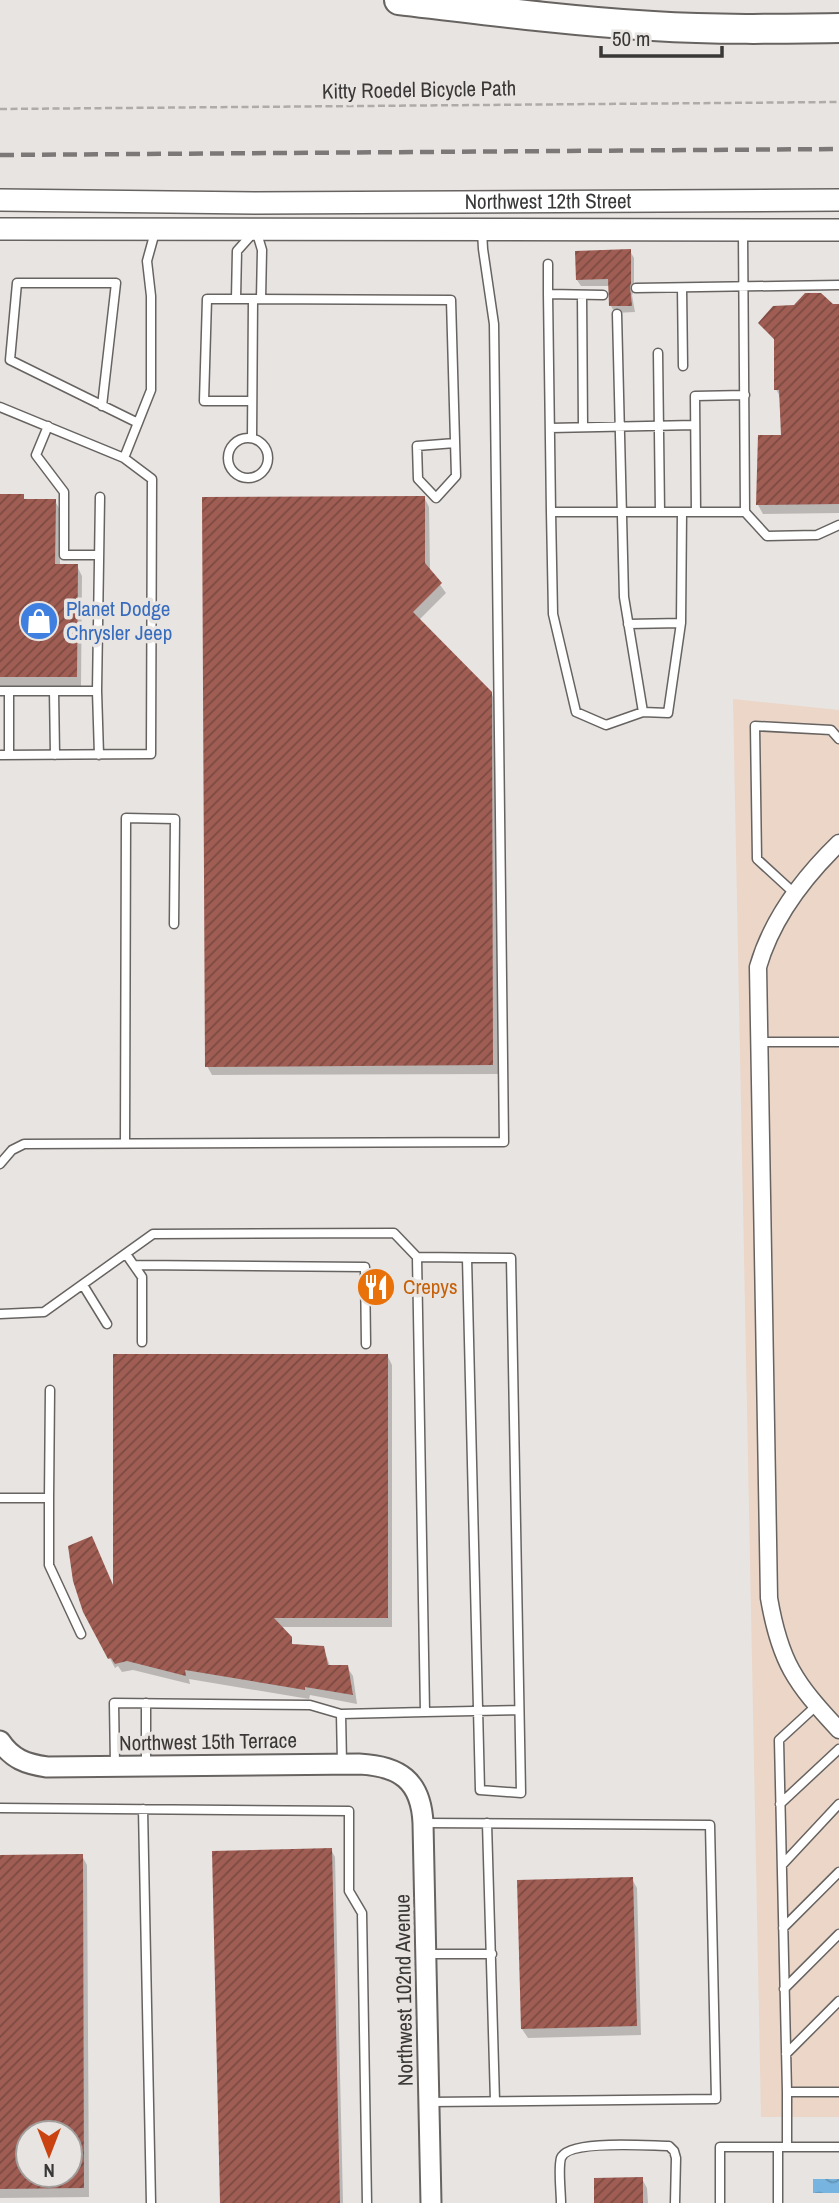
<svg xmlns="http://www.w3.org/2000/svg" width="839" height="2203" font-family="'Archivo Narrow',sans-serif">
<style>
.commercial{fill:#ebd6c8}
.water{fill:url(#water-waves)}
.shadow{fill:#0003;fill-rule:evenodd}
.building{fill:url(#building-hatch);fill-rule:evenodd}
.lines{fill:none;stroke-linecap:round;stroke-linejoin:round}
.service-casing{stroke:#676361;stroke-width:11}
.minor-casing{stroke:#676361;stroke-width:19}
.tertiary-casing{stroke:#676361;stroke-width:23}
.secondary-casing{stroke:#676361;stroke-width:24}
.motorway-casing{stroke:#676361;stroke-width:32}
.path{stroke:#aeaba9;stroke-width:2.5;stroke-dasharray:7 3.5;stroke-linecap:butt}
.service{stroke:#fff;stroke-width:8}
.minor{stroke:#fff;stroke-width:16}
.tertiary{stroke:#fff;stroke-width:19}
.secondary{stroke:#fff;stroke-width:21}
.motorway{stroke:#fff;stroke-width:28}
.rail{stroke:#7b7877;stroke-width:4.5;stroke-dasharray:14 7;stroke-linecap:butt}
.labels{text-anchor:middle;stroke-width:7;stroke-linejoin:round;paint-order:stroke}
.street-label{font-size:21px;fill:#393837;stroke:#e8e4e1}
.shop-label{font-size:21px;fill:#366cbe;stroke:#e8e4e1;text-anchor:start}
.food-label{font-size:21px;fill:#c56008;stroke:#e8e4e1;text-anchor:start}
</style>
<defs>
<pattern id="water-waves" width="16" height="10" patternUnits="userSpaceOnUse" patternTransform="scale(1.75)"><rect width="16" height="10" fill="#77b5e0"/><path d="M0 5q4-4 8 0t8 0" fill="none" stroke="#6394b6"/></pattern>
<pattern id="building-hatch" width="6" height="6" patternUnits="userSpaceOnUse" patternTransform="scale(1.75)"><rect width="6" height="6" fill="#9f5d53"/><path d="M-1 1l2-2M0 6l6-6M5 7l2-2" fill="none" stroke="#7c4a42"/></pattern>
</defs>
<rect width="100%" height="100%" fill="#e8e4e1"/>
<path class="commercial" d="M 733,699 L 839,710 L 839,2117 L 761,2117 Z"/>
<path class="water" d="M 813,2179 L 839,2179 L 839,2193 L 813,2193 Z"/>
<path class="shadow" d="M 630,251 L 634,258 L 634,291 L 632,295 L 635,312 L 615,313 L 611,306 L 610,286 L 581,286 L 577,280 Z
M 832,306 L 839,306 L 839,513 L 763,514 L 758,505 L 782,437 L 781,399 L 776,389 L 776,342 L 761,323 Z
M 0,496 L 23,496 L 25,501 L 55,501 L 60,510 L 60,566 L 77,566 L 82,576 L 81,686 L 0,686 Z
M 424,497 L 429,507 L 430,571 L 446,593 L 419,620 L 491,693 L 496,703 L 498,1074 L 212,1075 L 207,1066 Z
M 387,1355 L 392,1365 L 392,1627 L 280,1627 L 294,1646 L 323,1647 L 330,1666 L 347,1667 L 353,1676 L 357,1704 L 310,1695 L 309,1699 L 189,1679 L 190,1684 L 133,1670 L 122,1672 L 118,1666 L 115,1668 L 105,1649 L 115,1590 Z
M 331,1850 L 335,1857 L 343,2203 L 222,2203 Z
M 0,1856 L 82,1856 L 87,1865 L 89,2197 L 0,2198 ZM 28,2133 L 70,2133 L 70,2175 L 28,2175 Z
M 632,1879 L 637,1888 L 641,2035 L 528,2038 L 522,2029 Z
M 642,2179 L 647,2188 L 648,2203 L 596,2203 Z"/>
<path class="building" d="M 631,249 L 631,283 L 630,287 L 632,306 L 609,306 L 608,279 L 576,280 L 575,251 Z
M 805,293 L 821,293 L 833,304 L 839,304 L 839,504 L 756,505 L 758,435 L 781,435 L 779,390 L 774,390 L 774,339 L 758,323 L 773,306 L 794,305 Z
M 0,494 L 24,494 L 24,499 L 56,499 L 55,564 L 78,564 L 77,677 L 0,677 Z
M 425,496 L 425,563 L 442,583 L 413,612 L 492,692 L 493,1065 L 205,1067 L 202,497 Z
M 113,1354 L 388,1354 L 388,1618 L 274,1618 L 292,1637 L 292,1644 L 324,1646 L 328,1665 L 348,1665 L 353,1695 L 305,1687 L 305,1690 L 185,1670 L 186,1676 L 127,1661 L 115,1664 L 111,1658 L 108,1659 L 83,1612 L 73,1581 L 68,1546 L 92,1536 L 113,1585 Z
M 332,1848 L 340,2203 L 220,2203 L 212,1851 Z
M 83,1854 L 84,2188 L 0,2189 L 0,1855 ZM 28,2133 L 70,2133 L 70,2175 L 28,2175 Z
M 633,1877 L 637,2026 L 521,2029 L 517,1880 Z
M 643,2177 L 643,2203 L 594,2203 L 594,2178 Z"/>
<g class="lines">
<g class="service-casing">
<path id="service" d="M 256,230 L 262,250 L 261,299
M 743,233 L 745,512 L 767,536 L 817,535 L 839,525
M 548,264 L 548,294
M 636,288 L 839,285
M 682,288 L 683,366
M 582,295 L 583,427
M 603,295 L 548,294 L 551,512 L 745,512
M 236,299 L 237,251 L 254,232
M 617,314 L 624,597 L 643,712 L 668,713 L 681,623 L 628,624
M 658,353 L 660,512
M 252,401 L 204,401 L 207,299 L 253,299
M 102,406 L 116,283 L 17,283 L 10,360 L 138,423
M 0,407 L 124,458
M 48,426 L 36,455 L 64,492 L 64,555 L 99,555
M 550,428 L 695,425
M228 458a20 20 0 1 1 40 0a20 20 0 1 1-40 0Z
M 252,438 L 253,299 L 451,300 L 456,476 L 436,498 L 418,479 L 417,446 L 455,443
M 551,512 L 553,614 L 576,712 L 606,725 L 643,712
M 696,512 L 695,396 L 745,395
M 681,623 L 682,512
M 0,691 L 97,691 L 99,755
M 9,691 L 9,755
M 54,691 L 55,755
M 97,691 L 100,497
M 0,755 L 151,754 L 152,479 L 124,458 L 151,390 L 151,296 L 147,261 L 155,232
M 793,892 L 757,859 L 755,726 L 831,730 L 839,739
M 760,1042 L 839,1042
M 125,1142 L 126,818 L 175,819 L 174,924
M 0,1164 L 12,1150 L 24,1144 L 504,1142 L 494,324 L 483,249 L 482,231
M 126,1254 L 142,1277 L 142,1342
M 134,1265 L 365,1267 L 366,1344
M 83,1285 L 107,1324
M 0,1314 L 44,1312 L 153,1234 L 394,1233 L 417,1257 L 511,1258 L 521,1793 L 480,1790 L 467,1258
M 0,1498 L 49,1498 L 49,1565 L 81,1634
M 49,1498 L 50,1390
M 146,1703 L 146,1766
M 816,1706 L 779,1740 L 787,2092 L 839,2092
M 425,1712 L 519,1710
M 342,1763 L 341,1714 L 425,1712 L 417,1257
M 115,1765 L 114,1703 L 310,1705 L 341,1714
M 780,1804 L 839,1749
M 0,1808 L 349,1811 L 349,1891 L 362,1913 L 367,2203
M 143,1809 L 151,2203
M 424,1823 L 710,1825 L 716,2099 L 429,2102
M 487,1823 L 495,2101
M 782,1865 L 839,1804
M 783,1928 L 839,1872
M 426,1954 L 492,1954
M 784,1989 L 839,1934
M 786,2054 L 839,2001
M 787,2092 L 787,2147
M 561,2203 C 561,2192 558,2168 561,2158 C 568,2139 650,2146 669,2146 L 674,2151 L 676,2158 L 675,2203
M 720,2203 L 720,2147 L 839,2147
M 778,2203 L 778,2147"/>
</g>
<g class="minor-casing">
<path id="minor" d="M 839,843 C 803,878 772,918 758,967 L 769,1598 C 780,1662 795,1683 839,1730"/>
</g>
<g class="tertiary-casing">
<path id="tertiary" d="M 0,1741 C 12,1759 26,1764 47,1767 L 359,1764 C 399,1766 421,1780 423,1823 L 431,2203"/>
</g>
<g class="secondary-casing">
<g id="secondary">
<path id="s1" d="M 0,200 L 255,203 L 839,200"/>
<path d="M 0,229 L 839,230"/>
</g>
</g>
<g class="motorway-casing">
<path id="motorway" d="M 399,0 C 483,10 568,21 653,26 C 715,30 777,29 839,28"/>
</g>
<path class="path" d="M 0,109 L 839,102"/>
<use href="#service" class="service"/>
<use href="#minor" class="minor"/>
<use href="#tertiary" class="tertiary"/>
<use href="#secondary" class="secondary"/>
<use href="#motorway" class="motorway"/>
<path class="rail" d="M 0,155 L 839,149"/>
</g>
<defs>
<g id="shop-disc" transform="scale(2.0125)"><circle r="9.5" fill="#3f7fe0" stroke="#e8e4e1"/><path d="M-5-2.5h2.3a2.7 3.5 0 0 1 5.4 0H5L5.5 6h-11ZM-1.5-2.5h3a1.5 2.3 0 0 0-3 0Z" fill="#fff"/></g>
<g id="restaurant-disc" transform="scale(2.0125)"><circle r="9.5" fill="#e8710a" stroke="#e8e4e1"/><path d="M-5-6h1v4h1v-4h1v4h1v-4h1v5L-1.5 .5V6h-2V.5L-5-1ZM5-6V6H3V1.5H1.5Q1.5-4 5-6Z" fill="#fff"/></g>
</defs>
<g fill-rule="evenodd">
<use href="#shop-disc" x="39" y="621"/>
<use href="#restaurant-disc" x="376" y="1287"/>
</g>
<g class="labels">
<g class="street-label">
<text transform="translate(419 90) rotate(-1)" y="7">Kitty Roedel Bicycle Path</text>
<text dy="7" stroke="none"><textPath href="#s1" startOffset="548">Northwest 12th Street</textPath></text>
<text transform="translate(208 1742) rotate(-1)" y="7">Northwest 15th Terrace</text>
<text transform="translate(404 1990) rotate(-91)" y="7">Northwest 102nd Avenue</text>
</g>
<g class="shop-label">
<text x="66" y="616">Planet Dodge<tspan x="66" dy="24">Chrysler Jeep</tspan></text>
</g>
<g class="food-label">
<text x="403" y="1294">Crepys</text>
</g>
</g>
<g transform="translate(49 2154) rotate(180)"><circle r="33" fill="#e8e4e1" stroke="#a29f9d" stroke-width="2"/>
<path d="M0-5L12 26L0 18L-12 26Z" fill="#c9420f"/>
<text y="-10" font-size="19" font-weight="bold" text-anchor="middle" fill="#393837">N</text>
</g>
<path d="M601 46v10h121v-10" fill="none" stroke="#393837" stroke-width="3.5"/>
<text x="612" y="46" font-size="21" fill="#393837" stroke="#e8e4e1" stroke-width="5" paint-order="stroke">50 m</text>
</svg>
